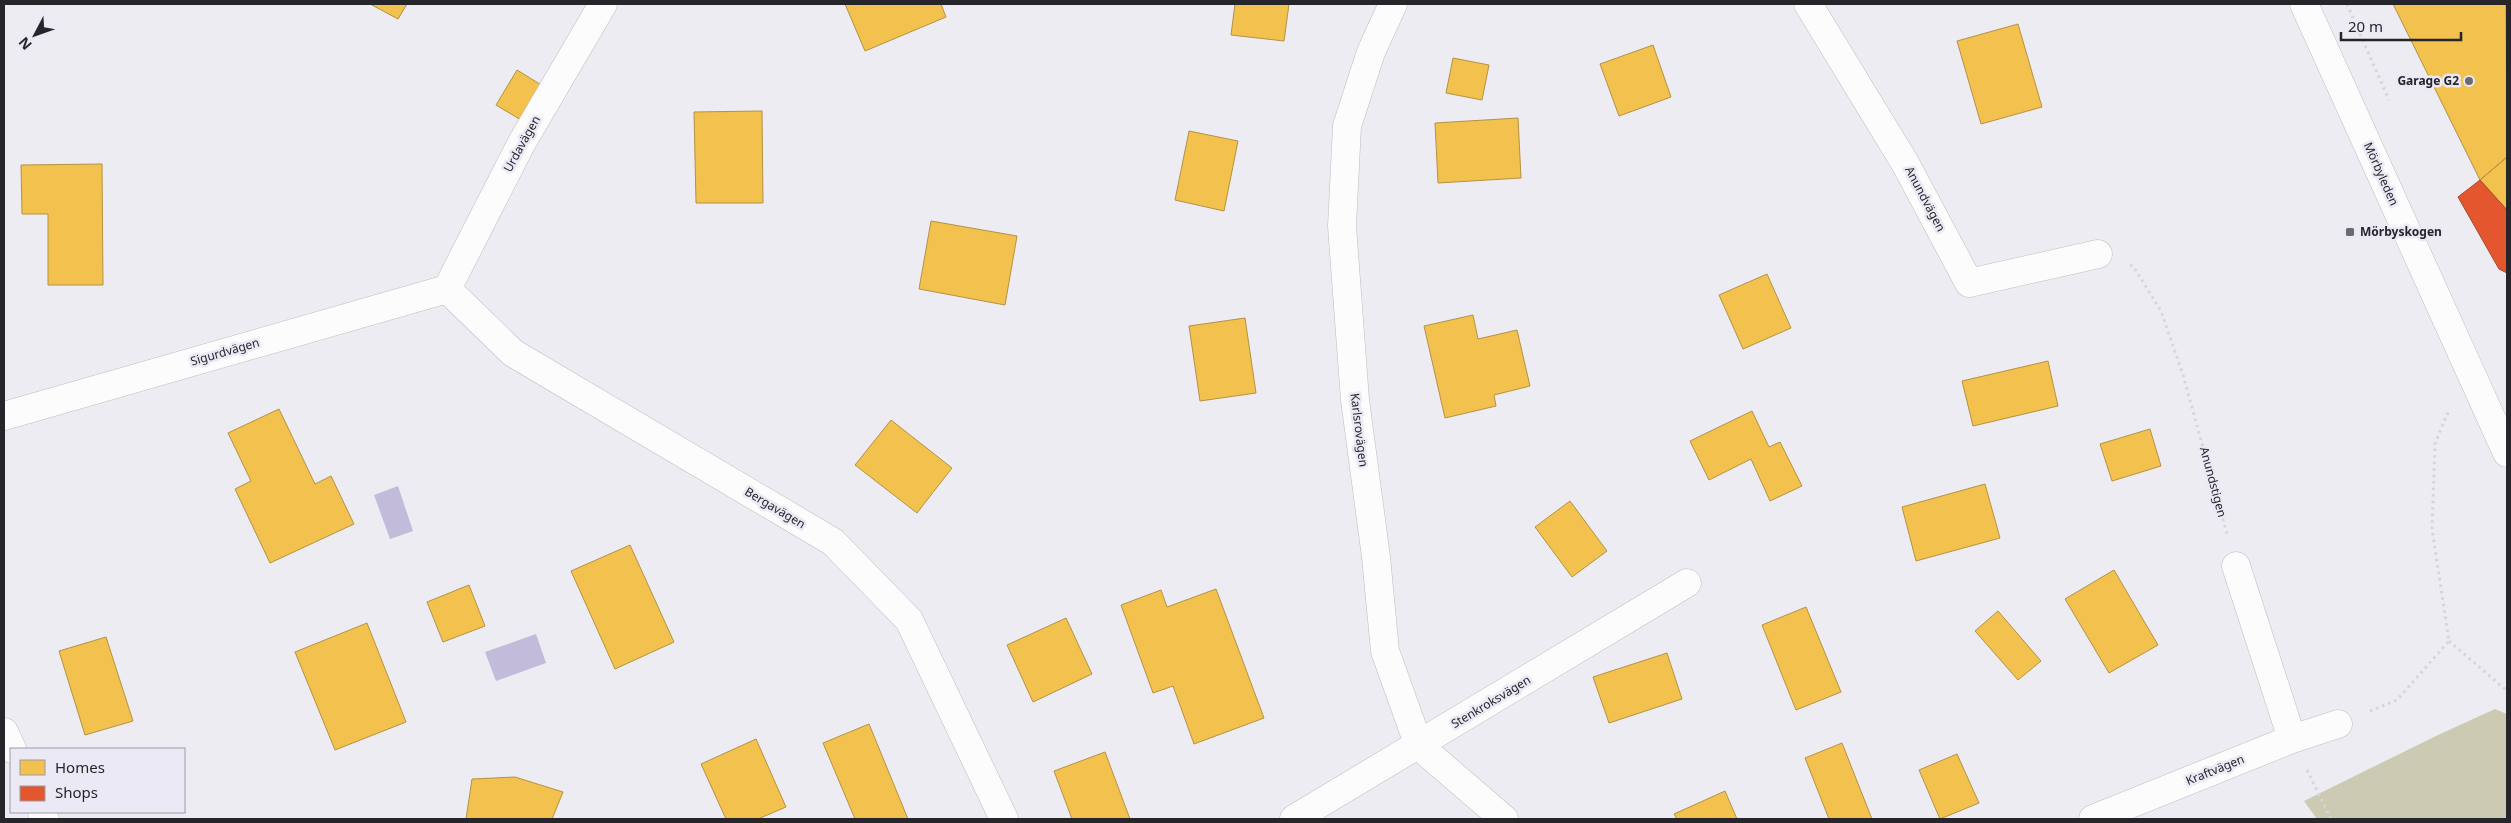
<svg xmlns="http://www.w3.org/2000/svg" width="2511" height="823" font-family="'Noto Sans',sans-serif">
<style>
.forest{fill:#cdcab4}
.water{fill:#c2bbda}
.homes{fill:#f2c14e;stroke:#b59243}
.shops{fill:#e4572e;stroke:#ab482c}
.lines{fill:none;stroke-linecap:round;stroke-linejoin:round}
.minor-casing{stroke:#bebdc2;stroke-width:29}
.path{stroke:#d6d6d8;stroke-width:3;stroke-dasharray:2.5 4;stroke-linecap:butt}
.minor{stroke:#fcfcfd;stroke-width:28}
.poi-dot{fill:#6c6b6f;stroke:#ebe9f5;stroke-width:2}
.labels{text-anchor:middle;stroke-width:5;stroke-linejoin:round;paint-order:stroke}
.poi-label{font-size:12px;font-weight:bold;fill:#262529;stroke:#ebe9f5;text-anchor:end}
.street-label{font-size:12px;fill:#262529;stroke:#ebe9f5}
</style>
<rect width="100%" height="100%" fill="#edecf2"/>
<path class="forest" d="M 2495,709 L 2507,714 L 2507,819 L 2317,819 L 2304,801 L 2438,735 Z"/>
<path class="water" d="M 398,486 L 413,531 L 390,539 L 374,495 Z
M 536,634 L 546,663 L 496,681 L 485,652 Z"/>
<path class="homes" d="M 370,4 L 407,4 L 398,19 Z
M 845,4 L 941,4 L 946,17 L 865,51 Z
M 1235,4 L 1289,4 L 1284,41 L 1231,35 Z
M 2393,4 L 2506,4 L 2507,157 L 2480,180 Z
M 2018,24 L 2042,107 L 1981,124 L 1957,41 Z
M 1653,45 L 1671,97 L 1619,116 L 1600,64 Z
M 1453,58 L 1489,65 L 1482,100 L 1446,93 Z
M 517,70 L 548,89 L 526,123 L 496,105 Z
M 762,111 L 763,203 L 696,203 L 694,112 Z
M 1518,118 L 1521,178 L 1438,183 L 1435,123 Z
M 1189,131 L 1238,141 L 1224,211 L 1175,200 Z
M 2507,157 L 2507,210 L 2480,180 Z
M 102,164 L 103,285 L 48,285 L 48,214 L 22,214 L 21,165 Z
M 931,221 L 1017,236 L 1005,305 L 919,289 Z
M 1767,274 L 1791,328 L 1743,349 L 1719,295 Z
M 1473,315 L 1478,339 L 1517,330 L 1530,386 L 1494,395 L 1496,406 L 1445,418 L 1424,326 Z
M 1245,318 L 1256,393 L 1200,401 L 1189,326 Z
M 2048,361 L 2058,406 L 1973,426 L 1962,381 Z
M 279,409 L 315,484 L 331,476 L 354,524 L 270,563 L 235,489 L 251,481 L 228,433 Z
M 1752,411 L 1769,447 L 1780,442 L 1802,486 L 1770,501 L 1751,459 L 1709,480 L 1690,441 Z
M 891,420 L 952,468 L 917,513 L 855,465 Z
M 2150,429 L 2161,466 L 2112,481 L 2100,444 Z
M 1985,484 L 2000,538 L 1916,561 L 1902,507 Z
M 1570,501 L 1607,551 L 1572,577 L 1535,527 Z
M 630,545 L 674,642 L 615,669 L 571,571 Z
M 2114,570 L 2158,645 L 2109,673 L 2065,599 Z
M 469,585 L 485,626 L 443,642 L 427,602 Z
M 1216,589 L 1264,718 L 1194,744 L 1173,686 L 1153,693 L 1121,605 L 1161,590 L 1167,607 Z
M 1806,607 L 1841,692 L 1796,710 L 1762,625 Z
M 1998,611 L 2041,661 L 2018,680 L 1975,631 Z
M 1066,618 L 1092,674 L 1033,702 L 1007,645 Z
M 367,623 L 406,722 L 335,750 L 295,652 Z
M 106,637 L 133,721 L 85,735 L 59,651 Z
M 1667,653 L 1682,699 L 1609,723 L 1593,677 Z
M 869,724 L 908,819 L 855,819 L 823,743 Z
M 756,739 L 786,807 L 758,819 L 726,819 L 701,764 Z
M 1842,743 L 1872,819 L 1829,819 L 1805,758 Z
M 1105,752 L 1130,819 L 1072,819 L 1054,771 Z
M 1957,754 L 1979,803 L 1940,819 L 1919,770 Z
M 515,777 L 563,792 L 552,819 L 466,819 L 472,779 Z
M 1725,791 L 1737,819 L 1677,819 L 1674,814 Z"/>
<path class="shops" d="M 2480,180 L 2507,210 L 2507,273 L 2499,269 L 2458,197 Z"/>
<g class="lines">
<g class="minor-casing">
<path id="minor" d="M 1393,4 L 1371,52 L 1347,126 L 1342,226 L 1355,400 L 1376,557 L 1385,651 L 1419,746 L 1504,819
M 1808,4 L 1905,163 L 1969,283 L 2098,254
M 2304,4 L 2507,453
M 447,289 L 513,353 L 833,542 L 909,620 L 1004,819
M 447,289 L 521,144 L 603,4
M 4,416 L 447,289
M 2236,566 L 2292,739
M 4,732 L 12,749
M 42,812 L 45,819
M 1294,819 L 1687,583
M 2093,819 L 2292,739 L 2338,724"/>
</g>
<path class="path" d="M 2347,4 L 2389,100
M 2130,265 L 2133,266 L 2161,311 L 2183,375 L 2227,534
M 2449,641 L 2507,691
M 2370,711 L 2397,700 L 2449,641 L 2432,529 L 2435,444 L 2447,414 L 2450,413
M 2307,770 L 2331,819"/>
<use href="#minor" class="minor"/>
</g>
<g class="poi-dot">
<circle cx="2469" cy="81" r="5"/>
<rect x="2345" y="227" width="10" height="10" rx="2.5"/>
</g>
<g class="labels">
<g class="poi-label">
<text x="2459" y="85">Garage G2</text>
<text x="2360" y="236" text-anchor="start">Mörbyskogen</text>
</g>
<g class="street-label">
<text transform="translate(522 144) rotate(-61)" y="4">Urdavägen</text>
<text transform="translate(2381 174) rotate(66)" y="4">Mörbyleden</text>
<text transform="translate(1925 199) rotate(62)" y="4">Anundvägen</text>
<text transform="translate(225 352) rotate(-16)" y="4">Sigurdvägen</text>
<text transform="translate(1359 430) rotate(83)" y="4">Karlsrovägen</text>
<text transform="translate(2213 482) rotate(75)" y="4">Anundstigen</text>
<text transform="translate(775 508) rotate(31)" y="4">Bergavägen</text>
<text transform="translate(1491 702) rotate(-31)" y="4">Stenkroksvägen</text>
<text transform="translate(2215 770) rotate(-22)" y="4">Kraftvägen</text>
</g>
</g>
<rect width="2511" height="823" fill="none" stroke="#262529" stroke-width="10"/>
<rect x="10" y="748" width="175" height="65" fill="#ebe9f5" stroke="#9c9ba3"/>
<rect x="20" y="760" width="25" height="15" fill="#f2c14e" stroke="#9c9ba3"/>
<text x="55" y="773" font-size="15" fill="#262529">Homes</text>
<rect x="20" y="786" width="25" height="15" fill="#e4572e" stroke="#9c9ba3"/>
<text x="55" y="798" font-size="15" fill="#262529">Shops</text>
<g transform="translate(35 35) rotate(229)" stroke="#ebe9f5" stroke-width="4" paint-order="stroke">
<path d="M0-4L9 19L0 12L-9 19Z" fill="#262529"/>
<text y="-8" font-size="14" font-weight="bold" text-anchor="middle" fill="#262529">N</text>
</g>
<path d="M2341 32v8h120v-8" fill="none" stroke="#262529" stroke-width="2.5"/>
<text x="2348" y="32" font-size="15" fill="#262529" stroke="#ebe9f5" stroke-width="4" paint-order="stroke">20 m</text>
</svg>
